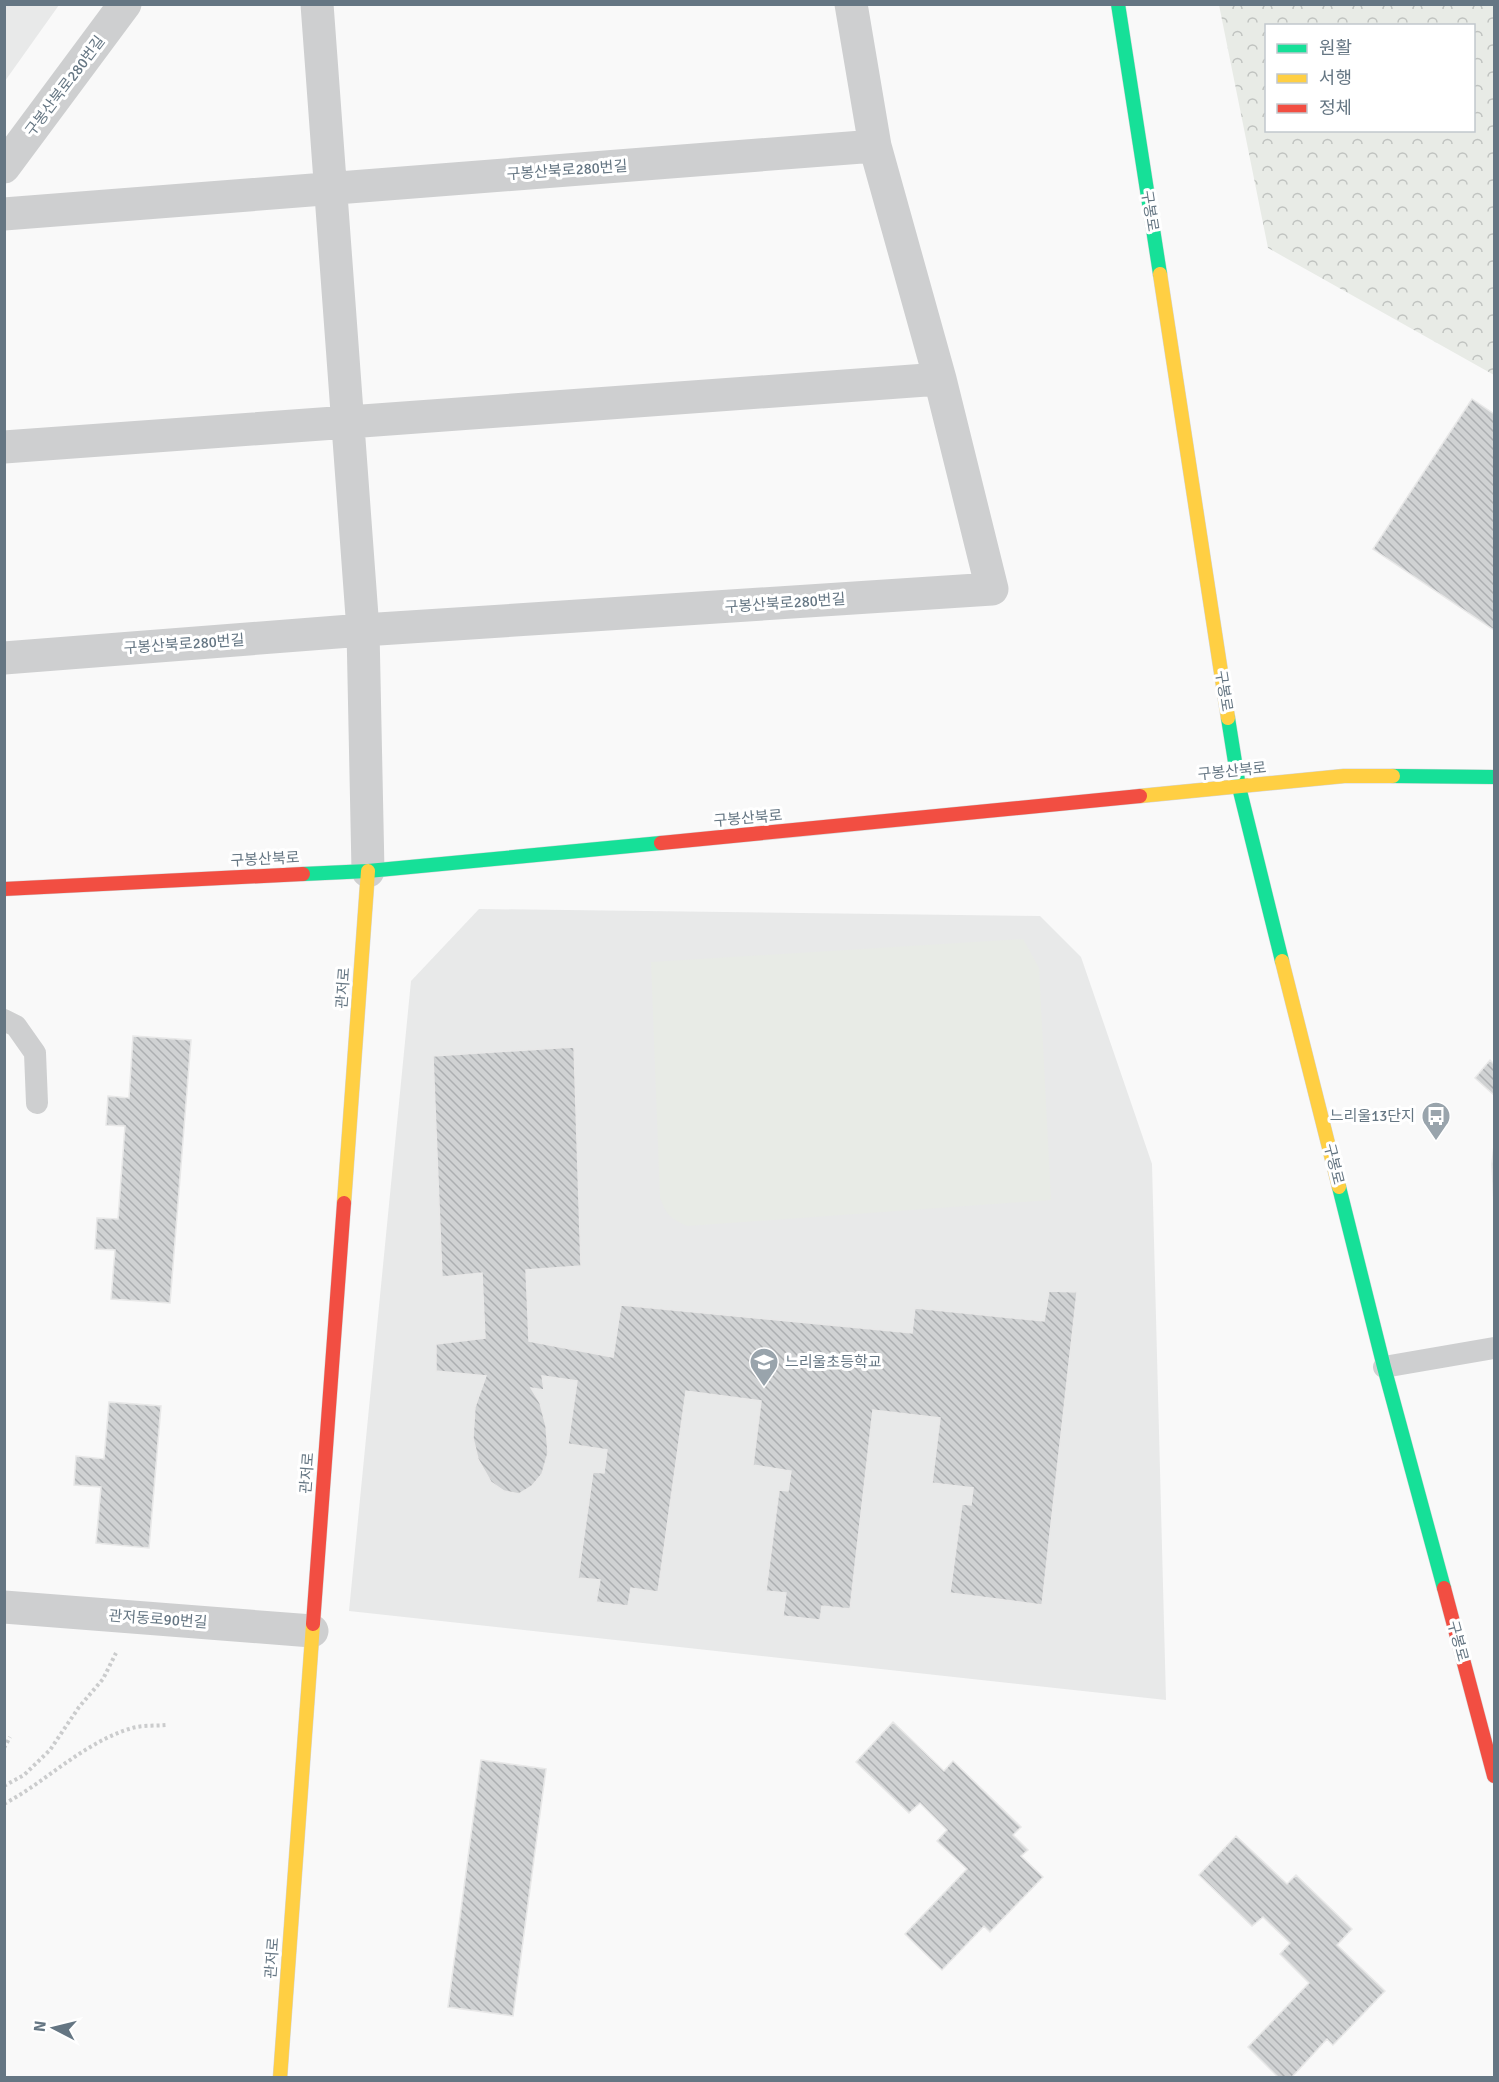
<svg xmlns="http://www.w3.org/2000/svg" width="1499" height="2082" font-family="Signika,'Noto Sans KR',sans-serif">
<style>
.built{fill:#e8e9e9}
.forest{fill:url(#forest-crowns);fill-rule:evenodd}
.park{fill:#e8ebe6}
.building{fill:url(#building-back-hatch);stroke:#e8e8e8;stroke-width:1.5}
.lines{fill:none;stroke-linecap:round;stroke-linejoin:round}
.fast-casing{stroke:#d5d6d7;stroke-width:15}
.slow-casing{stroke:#d5d6d7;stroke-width:15}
.jam-casing{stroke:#d5d6d7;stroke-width:15}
.path{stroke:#cbcccd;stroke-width:4;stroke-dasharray:3 3;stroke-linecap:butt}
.lane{stroke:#cecfd0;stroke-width:22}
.street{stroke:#cecfd0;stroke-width:33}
.fast{stroke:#16e098;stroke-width:14}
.slow{stroke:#ffcf43;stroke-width:14}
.jam{stroke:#f24e42;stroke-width:14}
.labels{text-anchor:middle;stroke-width:6;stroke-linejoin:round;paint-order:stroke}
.street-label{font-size:15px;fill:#657683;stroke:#fff}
.poi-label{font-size:15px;fill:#657683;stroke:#fff;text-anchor:end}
</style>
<defs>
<pattern id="forest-crowns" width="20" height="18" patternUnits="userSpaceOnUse" patternTransform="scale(1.5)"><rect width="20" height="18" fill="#e8ebe6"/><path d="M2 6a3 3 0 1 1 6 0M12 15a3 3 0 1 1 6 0" fill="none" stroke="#c0c3c0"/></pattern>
<pattern id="building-back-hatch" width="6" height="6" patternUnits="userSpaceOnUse" patternTransform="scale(1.5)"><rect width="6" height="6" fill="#d0d2d3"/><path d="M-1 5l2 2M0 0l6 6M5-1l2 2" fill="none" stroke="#acafb1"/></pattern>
</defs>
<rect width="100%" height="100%" fill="#f9f9f9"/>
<path class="built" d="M 5,4 L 59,5 L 5,81 L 4,5 Z
M 479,909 L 1040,916 L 1081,957 L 1152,1164 L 1166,1700 L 349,1611 L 411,981 Z"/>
<path class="forest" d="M 1219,5 L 1494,5 L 1494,375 L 1268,248 ZM 1266,26 L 1474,26 L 1474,130 L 1266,130 Z"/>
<path class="park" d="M 1023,939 L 1039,968 L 1051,1200 L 687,1226 C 670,1218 666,1215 660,1197 L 651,962 Z"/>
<path class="building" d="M 1472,399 L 1494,414 L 1494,630 L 1373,549 Z
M 133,1036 L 191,1040 L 170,1303 L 111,1299 L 115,1250 L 95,1249 L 97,1218 L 118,1219 L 125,1126 L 106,1125 L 108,1096 L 129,1098 Z
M 574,1047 L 581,1266 L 526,1270 L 529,1341 L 613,1357 L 621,1305 L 912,1333 L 915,1308 L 1044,1321 L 1049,1291 L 1077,1292 L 1042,1605 L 950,1593 L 962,1504 L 971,1505 L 973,1488 L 932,1483 L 940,1418 L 873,1410 L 850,1609 L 822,1606 L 820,1620 L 783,1616 L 786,1593 L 766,1591 L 779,1490 L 788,1491 L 791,1471 L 753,1465 L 761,1401 L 686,1391 L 658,1592 L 631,1588 L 628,1606 L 596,1602 L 600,1580 L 578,1578 L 593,1472 L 604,1473 L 607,1450 L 568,1444 L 577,1381 L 542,1376 L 544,1390 L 531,1388 L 540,1403 L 546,1426 L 548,1453 L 542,1474 L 532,1486 L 519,1494 L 504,1491 L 491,1482 L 478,1459 L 473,1438 L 475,1407 L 486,1376 L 436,1371 L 436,1344 L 485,1338 L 482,1273 L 442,1277 L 433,1056 Z
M 1490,1060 L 1494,1064 L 1494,1095 L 1475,1078 Z
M 1494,1145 L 1494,1206 L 1492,1164 Z
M 109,1402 L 161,1406 L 149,1548 L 96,1543 L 101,1487 L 74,1485 L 76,1456 L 104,1459 Z
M 893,1722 L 944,1771 L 953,1761 L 1021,1827 L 1013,1835 L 1028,1850 L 1021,1856 L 1043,1877 L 990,1932 L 984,1926 L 942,1970 L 905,1934 L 967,1869 L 937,1841 L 947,1830 L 920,1803 L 909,1813 L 856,1762 Z
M 481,1760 L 546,1769 L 513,2016 L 448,2007 Z
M 1236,1836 L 1287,1884 L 1296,1875 L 1352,1929 L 1337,1945 L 1385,1991 L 1333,2045 L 1327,2039 L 1291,2078 L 1279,2078 L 1248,2047 L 1309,1983 L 1280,1954 L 1290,1943 L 1263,1917 L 1252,1926 L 1199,1875 Z"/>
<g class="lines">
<g class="fast-casing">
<path id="fast" d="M 1118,4 L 1160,274
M 1228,718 L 1239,787 L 1282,961
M 1393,776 L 1494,777
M 303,874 L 368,871 L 661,843
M 1339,1187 L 1384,1367 L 1444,1588"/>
</g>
<g class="slow-casing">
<path id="slow" d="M 1160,274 L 1228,718
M 1140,796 L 1344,776 L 1393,776
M 1282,961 L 1339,1187
M 344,1203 L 368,871
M 280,2078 L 313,1624"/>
</g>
<g class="jam-casing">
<path id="jam" d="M 661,843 L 1140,796
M 4,889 L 303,874
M 1444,1588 L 1494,1776
M 313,1624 L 344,1203"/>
</g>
<path class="path" d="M 4,1748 L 10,1737
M 4,1786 L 24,1775 L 50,1750 L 79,1707 L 103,1679 L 116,1653
M 4,1804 C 47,1781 82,1744 129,1729 C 140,1725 154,1726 166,1725"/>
<path class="lane" d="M 4,1020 L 16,1026 L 35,1053 L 37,1103
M 1384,1367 L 1494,1348"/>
<path class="street" d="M 317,4 L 363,630 L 368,871
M 4,167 L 125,4
M 4,214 L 875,146
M 4,447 L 940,379
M 4,658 L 363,630 L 992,589 L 940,379 L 875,146 L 851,4
M 4,1607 L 312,1631"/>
<use href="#fast" class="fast"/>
<use href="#slow" class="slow"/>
<use href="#jam" class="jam"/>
</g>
<defs>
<g id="bus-pin" transform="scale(1.5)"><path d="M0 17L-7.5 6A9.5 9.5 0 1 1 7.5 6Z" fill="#99a4ac" stroke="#fff"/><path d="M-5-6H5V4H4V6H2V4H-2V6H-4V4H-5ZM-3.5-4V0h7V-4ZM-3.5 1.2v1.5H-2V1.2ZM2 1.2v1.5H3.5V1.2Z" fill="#fff"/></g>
<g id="school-pin" transform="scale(1.5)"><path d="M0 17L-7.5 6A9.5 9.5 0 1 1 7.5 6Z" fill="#99a4ac" stroke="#fff"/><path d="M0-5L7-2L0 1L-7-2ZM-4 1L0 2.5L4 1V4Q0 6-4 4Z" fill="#fff"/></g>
</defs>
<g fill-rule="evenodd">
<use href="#bus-pin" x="1436" y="1116"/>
<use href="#school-pin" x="764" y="1362"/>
</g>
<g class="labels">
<g class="street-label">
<text transform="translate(65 86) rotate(-53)" y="5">구봉산북로280번길</text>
<text transform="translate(567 170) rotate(-4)" y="5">구봉산북로280번길</text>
<text transform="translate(1150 211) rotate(81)" y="5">구봉로</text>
<text transform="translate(785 603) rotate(-4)" y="5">구봉산북로280번길</text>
<text transform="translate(184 644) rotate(-4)" y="5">구봉산북로280번길</text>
<text transform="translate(1224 691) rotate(81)" y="5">구봉로</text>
<text transform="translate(1232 771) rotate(-6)" y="5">구봉산북로</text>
<text transform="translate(748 818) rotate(-5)" y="5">구봉산북로</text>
<text transform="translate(265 859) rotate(-3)" y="5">구봉산북로</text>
<text transform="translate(343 988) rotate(-86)" y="5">관저로</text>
<text transform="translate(1334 1164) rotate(76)" y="5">구봉로</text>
<text transform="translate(307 1473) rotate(-86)" y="5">관저로</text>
<text transform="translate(158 1619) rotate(4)" y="5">관저동로90번길</text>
<text transform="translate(1458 1641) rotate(75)" y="5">구봉로</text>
<text transform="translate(272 1958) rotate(-86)" y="5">관저로</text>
</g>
<g class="poi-label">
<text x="1415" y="1121">느리울13단지</text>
<text x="785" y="1367" text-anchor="start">느리울초등학교</text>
</g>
</g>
<rect width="1499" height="2082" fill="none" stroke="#657683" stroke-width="12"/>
<rect x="1265" y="24" width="210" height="108" fill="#ffffff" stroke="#c1c8cd" stroke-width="1.5"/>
<rect x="1277" y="44" width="30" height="9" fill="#16e098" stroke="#c1c8cd" stroke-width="1.5"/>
<text x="1319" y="54" font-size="18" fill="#657683">원활</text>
<rect x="1277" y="74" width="30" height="9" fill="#ffcf43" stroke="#c1c8cd" stroke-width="1.5"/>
<text x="1319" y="84" font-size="18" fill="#657683">서행</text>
<rect x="1277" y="104" width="30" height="9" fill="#f24e42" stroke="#c1c8cd" stroke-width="1.5"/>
<text x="1319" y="114" font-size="18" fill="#657683">정체</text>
<g transform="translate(54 2028) rotate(277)" stroke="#ffffff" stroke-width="4.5" paint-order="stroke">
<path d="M0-4.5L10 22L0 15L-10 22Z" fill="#657683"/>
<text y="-9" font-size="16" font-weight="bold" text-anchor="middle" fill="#657683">N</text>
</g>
</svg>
